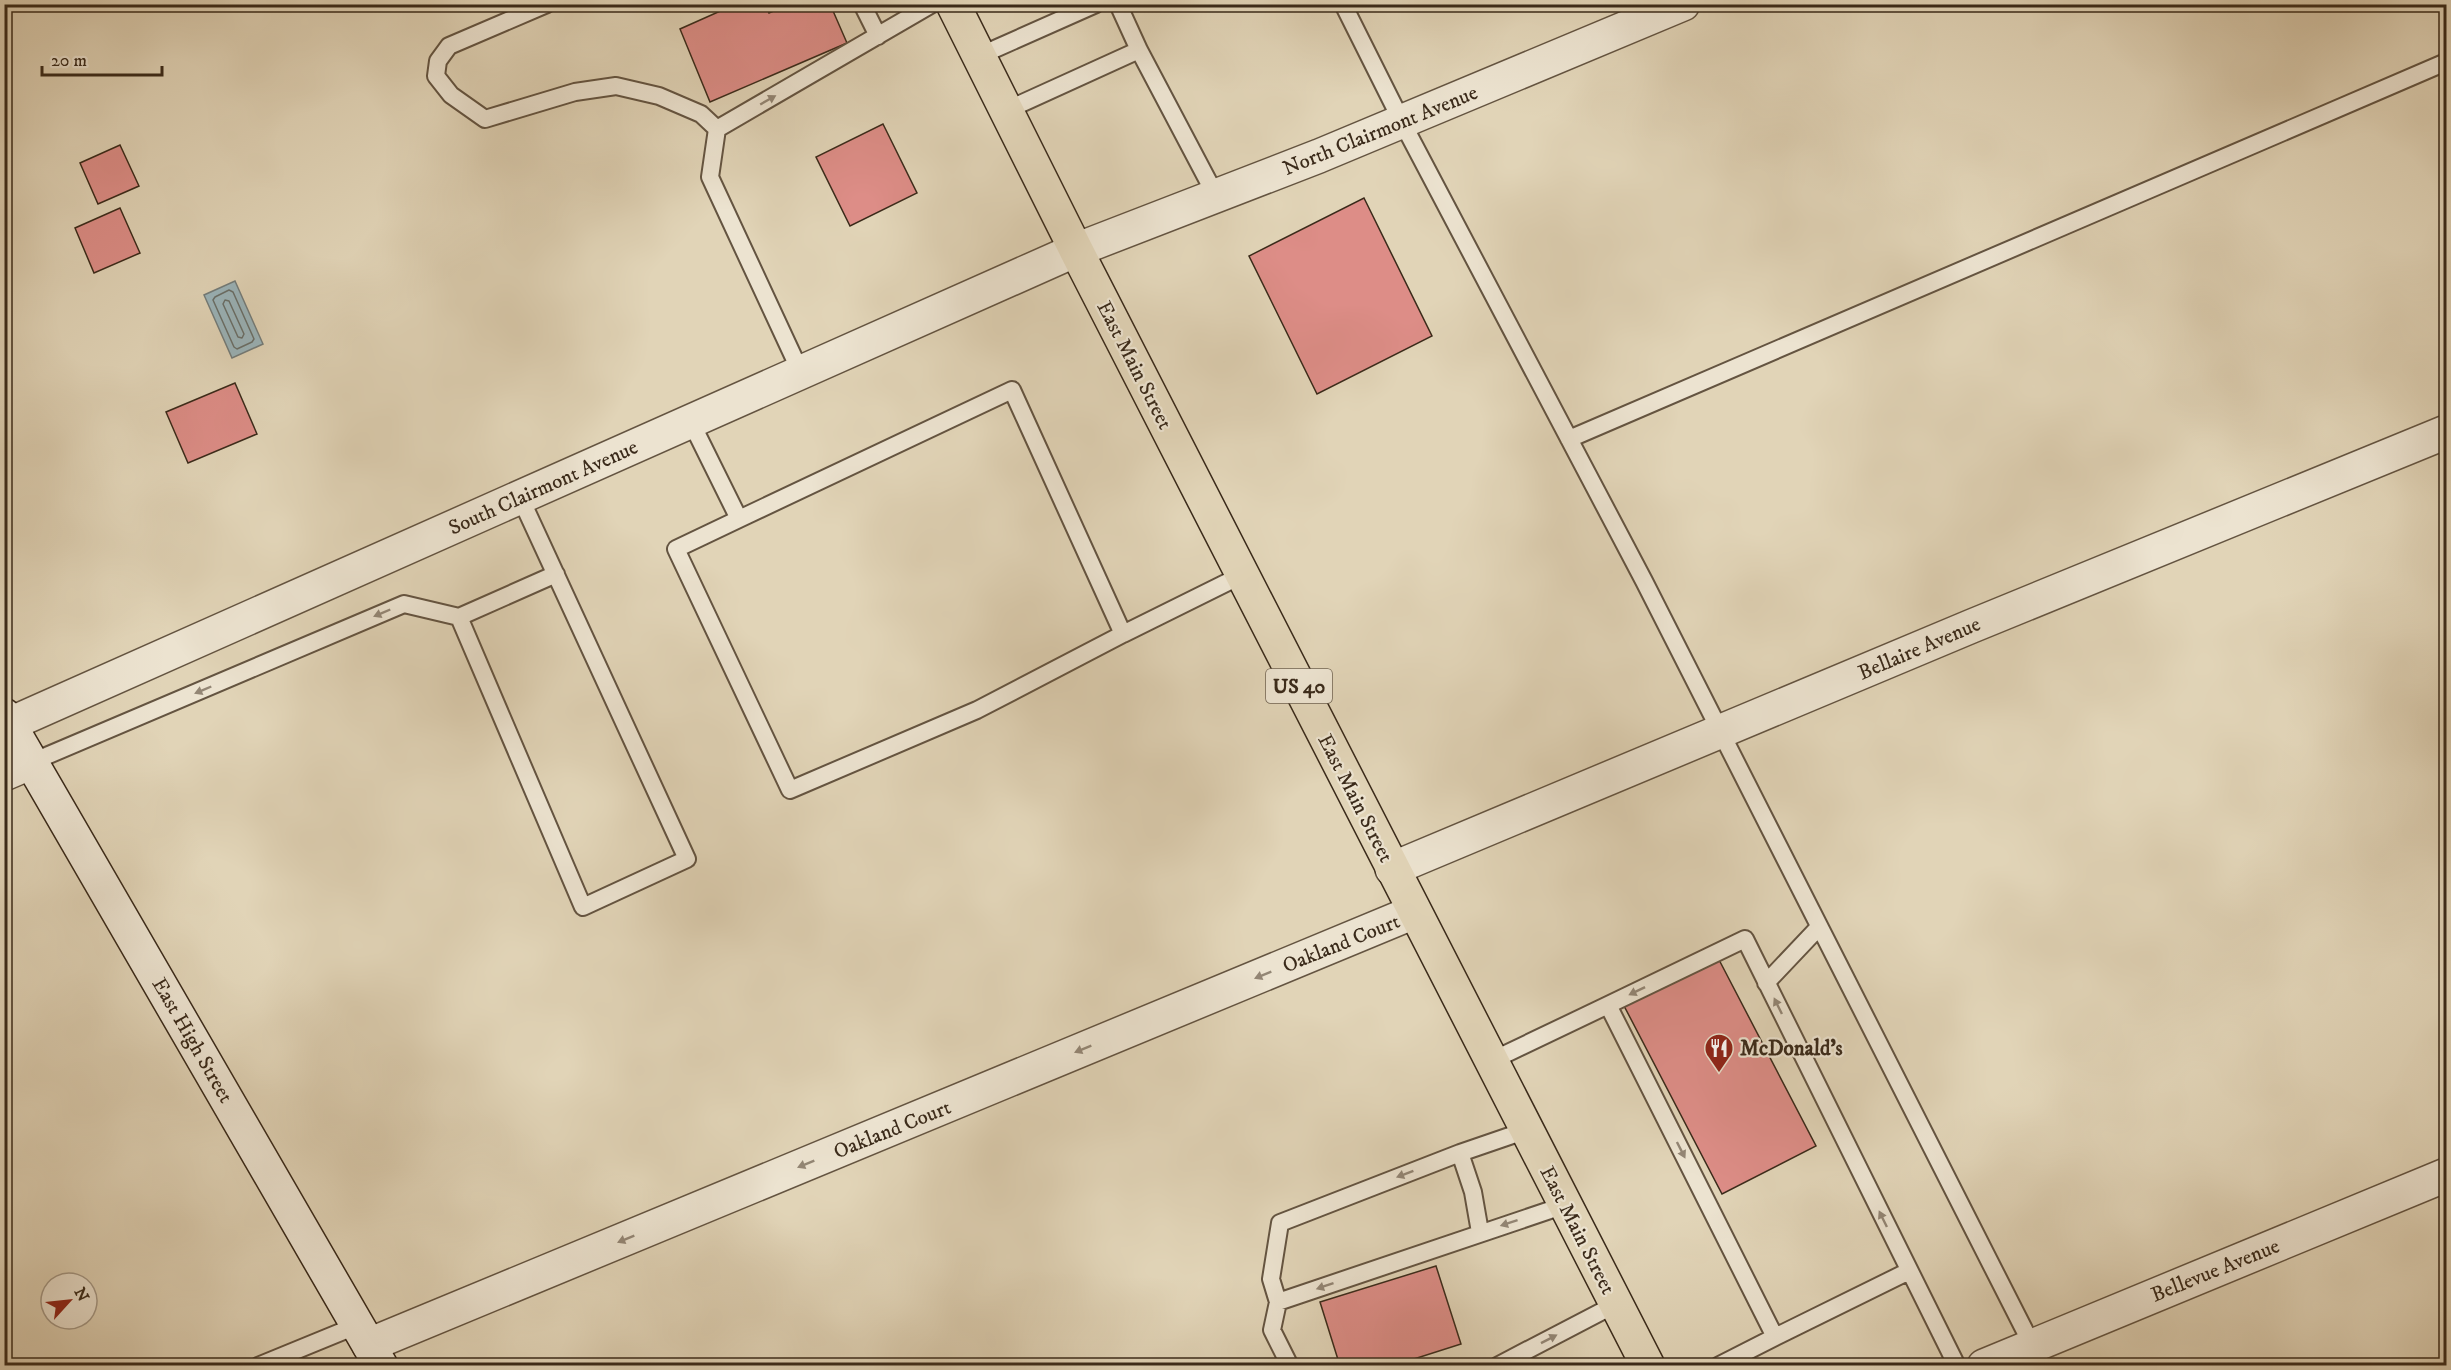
<svg xmlns="http://www.w3.org/2000/svg" width="2451" height="1370" font-family="'IM FELL DW Pica',serif">
<style>
.water{fill:#9bb5bb;stroke:#747d7b;stroke-width:1.5}
.lines{fill:none;stroke-linecap:round;stroke-linejoin:round}
.shore{stroke:#6a706a;stroke-width:1.5}
.building{fill:#dd8d87;stroke:#3a2a1a;stroke-width:1.5}
.lane-casing{stroke:#645441;stroke-width:20}
.street-casing{stroke:#645441;stroke-width:36}
.secondary-casing{stroke:#3a2a1a;stroke-width:36}
.primary-casing{stroke:#3a2a1a;stroke-width:36}
.lane{stroke:#ece3d0;stroke-width:16}
.street{stroke:#ece3d0;stroke-width:33}
.secondary{stroke:#ece3d0;stroke-width:33}
.primary{stroke:#e1d4b7;stroke-width:33}
.oneway{fill:#938675}
.labels{text-anchor:middle;stroke-width:4.5;stroke-linejoin:round;paint-order:stroke}
.shield{fill:#ece3d0;stroke:#6f6251;stroke-width:1.5}
.shield-label{font-size:20px;font-weight:bold;fill:#3a2a1a}
.street-label{font-size:21px;fill:#3a2a1a;stroke:#ece3d0}
.poi-label{font-size:21px;font-weight:bold;fill:#3a2a1a;stroke:#ece3d0;text-anchor:start}
</style>
<rect width="100%" height="100%" fill="#e1d4b7"/>
<filter id="stains"><feTurbulence type="fractalNoise" baseFrequency=".00333" numOctaves="4"/><feColorMatrix values="0 0 0 0 .2 0 0 0 0 .09 0 0 0 0 .02 0 0 0 .5 -.17"/></filter>
<radialGradient id="worn" r=".72"><stop offset=".6" stop-color="#630" stop-opacity="0"/><stop offset="1" stop-color="#630" stop-opacity=".3"/></radialGradient>
<path class="water" d="M 235,281 L 263,344 L 232,358 L 204,295 Z"/>
<g class="lines">
<path class="shore" d="M 229,290 L 233,292 L 254,339 L 252,342 L 237,349 L 234,347 L 213,300 L 215,297 Z
M 225,300 L 229,301 L 244,334 L 242,338 L 238,337 L 223,304 Z"/>
</g>
<path class="building" d="M 736,4 L 765,4 L 769,13 L 790,4 L 830,4 L 847,43 L 710,102 L 680,29 Z
M 883,124 L 917,193 L 850,226 L 816,157 Z
M 120,145 L 139,186 L 98,204 L 80,163 Z
M 1364,198 L 1432,336 L 1317,394 L 1249,256 Z
M 120,208 L 140,253 L 94,273 L 75,228 Z
M 235,383 L 257,434 L 188,463 L 166,412 Z
M 1716,954 L 1816,1146 L 1722,1194 L 1622,1002 Z
M 1436,1266 L 1461,1344 L 1392,1366 L 1340,1366 L 1320,1302 Z"/>
<g class="lines">
<g class="lane-casing">
<path id="lane" d="M 547,4 L 449,46 L 438,61 L 436,76 L 451,95 L 485,119 L 575,92 L 616,86 L 659,96 L 701,114 L 717,129
M 862,4 L 878,36
M 1118,4 L 1139,50 L 1216,196
M 1343,4 L 1402,122 L 1644,581 L 2032,1345
M 979,56 L 1096,4
M 1007,110 L 1139,50
M 717,129 L 710,177 L 801,373
M 717,129 L 932,4
M 691,422 L 739,519 L 1012,390 L 1123,634 L 1242,575
M 1569,439 L 2446,62
M 520,497 L 687,859 L 583,907 L 459,617 L 556,574
M 739,519 L 676,549 L 790,790 L 977,710 L 1123,634
M 32,762 L 404,604 L 459,617
M 1766,983 L 1819,927
M 1491,1061 L 1608,1005
M 1460,1153 L 1473,1192 L 1480,1232
M 1909,1271 L 1775,1337 L 1608,1005 L 1745,939 L 1957,1366
M 1278,1302 L 1565,1205
M 258,1366 L 358,1325
M 1290,1366 L 1272,1330 L 1278,1302 L 1271,1279 L 1280,1223 L 1460,1153 L 1527,1130
M 1497,1366 L 1616,1304
M 1718,1366 L 1775,1337"/>
</g>
<g class="street-casing">
<path id="street" d="M 10,724 L 1076,250 L 1319,156 L 1683,4
M 4,774 L 32,762
M 1392,869 L 1972,626 L 2446,432
M 369,1345 L 1414,912
M 1984,1366 L 2446,1175"/>
</g>
<g class="secondary-casing">
<path id="secondary" d="M 4,715 L 381,1366"/>
</g>
<g class="primary-casing">
<path id="primary" d="M 953,4 L 1076,250 L 1648,1366"/>
</g>
<use href="#lane" class="lane"/>
<use href="#street" class="street"/>
<use href="#secondary" class="secondary"/>
<use href="#primary" class="primary"/>
</g>
<defs><path id="oneway-solid" d="M-6-.8H1V-3.2L6.5 0L1 3.2V.8H-6Z" transform="scale(1.5)"/></defs>
<g class="oneway">
<use href="#oneway-solid" transform="translate(768 100) rotate(-30)"/>
<use href="#oneway-solid" transform="translate(382 613) rotate(157)"/>
<use href="#oneway-solid" transform="translate(203 690) rotate(157)"/>
<use href="#oneway-solid" transform="translate(1263 975) rotate(158)"/>
<use href="#oneway-solid" transform="translate(1637 991) rotate(154)"/>
<use href="#oneway-solid" transform="translate(1778 1006) rotate(-116)"/>
<use href="#oneway-solid" transform="translate(1083 1049) rotate(158)"/>
<use href="#oneway-solid" transform="translate(1681 1150) rotate(63)"/>
<use href="#oneway-solid" transform="translate(806 1164) rotate(158)"/>
<use href="#oneway-solid" transform="translate(1405 1174) rotate(159)"/>
<use href="#oneway-solid" transform="translate(1883 1219) rotate(-116)"/>
<use href="#oneway-solid" transform="translate(1509 1223) rotate(162)"/>
<use href="#oneway-solid" transform="translate(626 1239) rotate(158)"/>
<use href="#oneway-solid" transform="translate(1325 1286) rotate(161)"/>
<use href="#oneway-solid" transform="translate(1549 1339) rotate(-27)"/>
</g>
<defs>
<g id="restaurant-pin" transform="scale(1.5)"><path d="M0 17L-7.5 6A9.5 9.5 0 1 1 7.5 6Z" fill="#8f2418" stroke="#ece3d0"/><path d="M-5-6h1v4h1v-4h1v4h1v-4h1v5L-1.5 .5V6h-2V.5L-5-1ZM5-6V6H3V1.5H1.5Q1.5-4 5-6Z" fill="#fff"/></g>
</defs>
<g fill-rule="evenodd">
<use href="#restaurant-pin" x="1719" y="1048"/>
</g>
<g class="labels">
<rect class="shield" x="1266" y="669" width="66" height="34" rx="4.5"/>
<g class="shield-label">
<text x="1299" y="693">US 40</text>
</g>
<g class="street-label">
<text transform="translate(1380 130) rotate(-22)" y="7">North Clairmont Avenue</text>
<text transform="translate(1135 365) rotate(63)" y="7">East Main Street</text>
<text transform="translate(543 487) rotate(-24)" y="7">South Clairmont Avenue</text>
<text transform="translate(1919 648) rotate(-23)" y="7">Bellaire Avenue</text>
<text transform="translate(1356 798) rotate(63)" y="7">East Main Street</text>
<text transform="translate(1341 943) rotate(-22)" y="7">Oakland Court</text>
<text transform="translate(193 1040) rotate(60)" y="7">East High Street</text>
<text transform="translate(892 1129) rotate(-22)" y="7">Oakland Court</text>
<text transform="translate(1578 1230) rotate(63)" y="7">East Main Street</text>
<text transform="translate(2215 1270) rotate(-22)" y="7">Bellevue Avenue</text>
</g>
<g class="poi-label">
<text x="1740" y="1055">McDonald's</text>
</g>
</g>
<rect width="2451" height="1370" fill="none" stroke="#e1d4b7" stroke-width="24"/>
<rect x="6" y="6" width="2439" height="1358" fill="none" stroke="#3a2a1a" stroke-width="3"/>
<rect x="12" y="12" width="2427" height="1346" fill="none" stroke="#3a2a1a" stroke-width="1.5"/>
<g transform="translate(69 1301) rotate(63)"><circle r="28" fill="#ece3d0" stroke="#a59987" stroke-width="1.5"/>
<path d="M0-4.5L10 22L0 15L-10 22Z" fill="#8f2418"/>
<text y="-9" font-size="16" font-weight="bold" text-anchor="middle" fill="#3a2a1a">N</text>
</g>
<path d="M42 66v9h120v-9" fill="none" stroke="#3a2a1a" stroke-width="3"/>
<text x="51" y="66" font-size="18" fill="#3a2a1a" stroke="#ece3d0" stroke-width="4.5" paint-order="stroke">20 m</text>
<rect width="100%" height="100%" filter="url(#stains)"/>
<rect width="100%" height="100%" fill="url(#worn)"/>
</svg>
